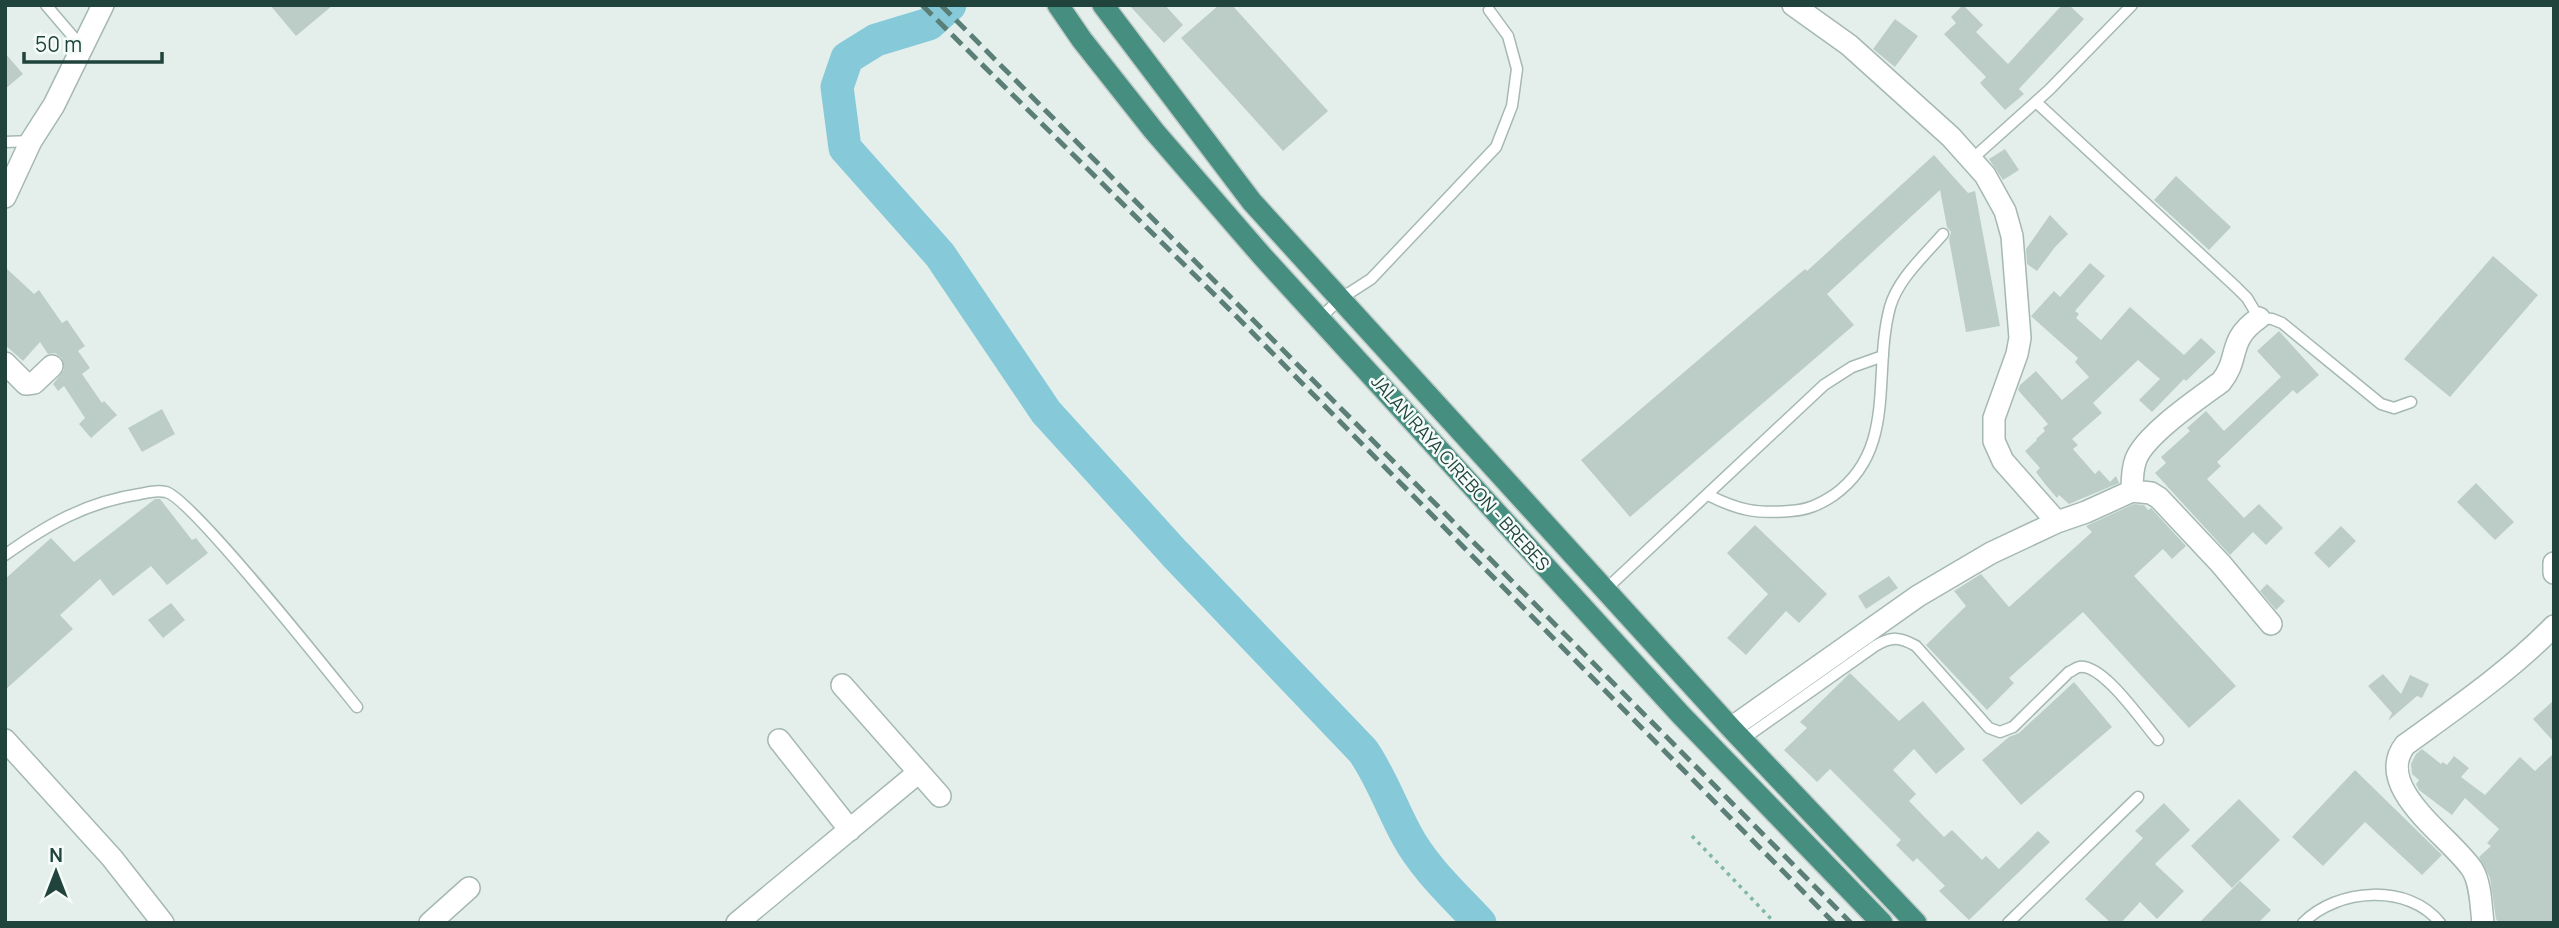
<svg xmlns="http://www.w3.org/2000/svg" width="2559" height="928" font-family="Manrope,sans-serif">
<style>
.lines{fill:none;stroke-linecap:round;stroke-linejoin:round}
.river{stroke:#86cada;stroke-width:33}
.building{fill:#bccdc7}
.service-casing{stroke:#a5b8b3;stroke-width:13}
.minor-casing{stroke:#a5b8b3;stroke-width:24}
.tertiary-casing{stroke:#a5b8b3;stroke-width:24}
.trunk-casing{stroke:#c1cbc8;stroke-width:24}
.path{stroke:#80b7a8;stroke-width:3.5;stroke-dasharray:3.5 5;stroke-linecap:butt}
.service{stroke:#fff;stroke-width:10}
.minor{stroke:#fff;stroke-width:21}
.tertiary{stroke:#fff;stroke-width:21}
.trunk{stroke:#468f80;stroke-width:21}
.rail{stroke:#5b7f77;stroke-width:5;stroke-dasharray:14 7;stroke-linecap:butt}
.labels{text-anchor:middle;stroke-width:5;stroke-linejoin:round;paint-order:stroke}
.street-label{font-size:18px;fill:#20443b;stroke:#f5fbf8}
</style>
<rect width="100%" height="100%" fill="#e4efeb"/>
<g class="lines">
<path class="river" d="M 950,5 L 929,24 L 876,40 L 847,58 L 837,87 L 845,148 L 940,255 L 1046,412 L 1175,554 L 1363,751 C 1381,777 1391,806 1406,834 C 1424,868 1454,895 1480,923"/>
</g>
<path class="building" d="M 270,5 L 333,5 L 296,36 Z
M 1129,5 L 1165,5 L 1183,25 L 1164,43 Z
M 1219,5 L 1232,5 L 1328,111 L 1283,151 L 1181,38 Z
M 1963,5 L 1983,25 L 1976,32 L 2008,64 L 2062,5 L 2069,5 L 2084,19 L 2019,89 L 2024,94 L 2005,110 L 1980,83 L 1986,77 L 1944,34 L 1956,23 L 1951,17 Z
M 1895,19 L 1918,36 L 1895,67 L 1873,49 Z
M 5,53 L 23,74 L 5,89 Z
M 2005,149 L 2019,170 L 2003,180 L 1989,159 Z
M 1934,155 L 1968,193 L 1975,191 L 2000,326 L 1966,332 L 1949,239 L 1951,232 L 1947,227 L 1940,190 L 1827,294 L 1854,325 L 1630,517 L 1581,460 L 1805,269 L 1807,271 Z
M 2176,176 L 2231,227 L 2209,250 L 2154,200 Z
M 2050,215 L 2068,234 L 2055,247 L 2037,271 L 2027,264 L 2026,249 Z
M 2493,256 L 2538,295 L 2450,397 L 2404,359 Z
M 2090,263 L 2105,276 L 2075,311 L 2079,314 L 2076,318 L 2101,340 L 2130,307 L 2184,355 L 2201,338 L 2216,352 L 2186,381 L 2184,379 L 2152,412 L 2139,400 L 2160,379 L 2138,360 L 2093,403 L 2102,413 L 2072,439 L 2078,445 L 2073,449 L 2095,474 L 2099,470 L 2110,482 L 2116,476 L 2119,483 L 2069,504 L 2059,495 L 2057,498 L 2045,484 L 2036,472 L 2040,468 L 2025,451 L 2037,440 L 2036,439 L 2045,431 L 2043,428 L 2048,424 L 2018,390 L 2020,385 L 2036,371 L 2062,400 L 2089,377 L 2075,362 L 2078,358 L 2031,316 L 2054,291 L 2060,297 Z
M 5,267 L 34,294 L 39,290 L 62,323 L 67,320 L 85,346 L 78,351 L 90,368 L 82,374 L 102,403 L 104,401 L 117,415 L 91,438 L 79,424 L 85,418 L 64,386 L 58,391 L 53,384 L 64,370 L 62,358 L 55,353 L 48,354 L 40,342 L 23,361 L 5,345 Z
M 2279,331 L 2319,375 L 2297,394 L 2293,390 L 2217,462 L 2221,466 L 2207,479 L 2244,518 L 2259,504 L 2283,528 L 2266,545 L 2253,532 L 2230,555 L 2155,473 L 2166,463 L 2161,457 L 2190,431 L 2187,428 L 2206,411 L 2224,431 L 2281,377 L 2257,351 Z
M 162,409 L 175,434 L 142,452 L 128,428 Z
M 2476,483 L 2514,522 L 2495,540 L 2457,502 Z
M 155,499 L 160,499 L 192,540 L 196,538 L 208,553 L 167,585 L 151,566 L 113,596 L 100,579 L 60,615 L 73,629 L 5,690 L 5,579 L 51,538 L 74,562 Z
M 2134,504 L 2144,505 L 2148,510 L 2151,508 L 2186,546 L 2172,559 L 2163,549 L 2134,576 L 2236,686 L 2189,728 L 2083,612 L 2009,678 L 2014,683 L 1987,710 L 1926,645 L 1966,606 L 1954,591 L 1981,574 L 2009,607 L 2092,532 L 2086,526 Z
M 1755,525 L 1827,594 L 1799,623 L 1786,611 L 1746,655 L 1727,638 L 1768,594 L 1727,553 Z
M 2341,526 L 2356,541 L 2329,568 L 2314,553 Z
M 1889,576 L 1898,588 L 1866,609 L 1858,596 Z
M 2267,584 L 2285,601 L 2276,610 L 2260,591 Z
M 171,603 L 185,620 L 163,638 L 148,620 Z
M 1850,673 L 1899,721 L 1923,701 L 1965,749 L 1936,774 L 1914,749 L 1893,770 L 1916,794 L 1909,801 L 1944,837 L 1952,830 L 1982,860 L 1986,856 L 1999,869 L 2038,831 L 2050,842 L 1969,920 L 1939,891 L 1945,886 L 1917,858 L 1913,862 L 1896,845 L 1901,840 L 1830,769 L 1817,782 L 1784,750 L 1807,728 L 1800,722 Z
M 2383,674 L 2401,694 L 2410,675 L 2429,684 L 2422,698 L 2417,696 L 2388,721 L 2392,713 L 2368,686 Z
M 2074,682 L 2112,727 L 2021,805 L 1982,760 L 2009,737 L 2019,733 Z
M 2554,700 L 2554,742 L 2533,719 Z
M 2422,749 L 2441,764 L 2443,762 L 2447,765 L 2454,756 L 2469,768 L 2461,777 L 2485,795 L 2520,757 L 2535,771 L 2554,753 L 2554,923 L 2499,923 L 2496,919 L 2490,878 L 2479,857 L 2491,846 L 2487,843 L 2499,829 L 2465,798 L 2452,815 L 2419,790 L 2416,784 L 2419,780 L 2412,774 L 2411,764 L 2416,754 Z
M 2355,770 L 2442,855 L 2422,875 L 2365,822 L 2323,866 L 2292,837 Z
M 2239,799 L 2280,840 L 2232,888 L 2191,846 Z
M 2164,803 L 2190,830 L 2155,864 L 2184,891 L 2157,919 L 2140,902 L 2121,923 L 2111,923 L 2085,899 L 2143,838 L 2135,831 Z
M 2240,881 L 2271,910 L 2258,923 L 2199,923 Z"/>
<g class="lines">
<g class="service-casing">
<path id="service" d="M 46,5 L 81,46
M 2036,102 L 2236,287 L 2247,298 L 2259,318 L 2272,319 L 2282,323 L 2381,404 L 2394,408 L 2411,402
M 5,142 L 31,141
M 1972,159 L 2049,90 L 2132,5
M 1320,318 L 1340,299 L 1371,279 L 1496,147 L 1512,106 L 1517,69 L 1508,36 L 1489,10
M 1708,495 C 1738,510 1756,514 1790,511 C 1807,510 1819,505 1834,495 C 1898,449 1872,374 1890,307 C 1898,279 1924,256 1943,234
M 5,555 C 48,524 87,502 140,494 C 148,492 158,490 166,492 C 190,497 332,676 357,707
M 1605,590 L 1824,385 L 1852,367 L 1883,356
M 1742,740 L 1875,646 C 1892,636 1900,637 1916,646 L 1989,728 L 2000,732 L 2013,727 L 2069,672 C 2072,671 2075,668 2079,667 C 2103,663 2143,723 2158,740
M 2008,923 L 2138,797
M 2303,923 C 2337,888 2409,883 2440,923"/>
</g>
<g class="minor-casing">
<path id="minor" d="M 1793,5 L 1849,45 L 1951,137 L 1985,175 L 2005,211 L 2012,236 L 2020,338 L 2017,354 L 1994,418 L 1994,441 L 2003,461 L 2057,522
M 5,363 L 26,384 L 34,383 L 52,366
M 2132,491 C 2132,481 2132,469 2136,459 C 2146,434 2198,399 2221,382 C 2241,357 2226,341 2259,318
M 2554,563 L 2554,573
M 842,685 L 940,796
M 1731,728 L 1918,596 L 1991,553 L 2057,522 L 2086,512 L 2132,491 L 2151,493 L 2159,498 L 2221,564 L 2271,624
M 5,740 L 112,858 L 163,923
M 779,740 L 850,830
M 430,923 L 469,888
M 737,923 L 919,772
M 2483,923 C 2481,907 2481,883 2472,869 C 2451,837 2372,788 2405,745 C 2456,708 2510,671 2554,626"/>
</g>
<g class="tertiary-casing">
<path id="tertiary" d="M 5,197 L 31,141 L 54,105 L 103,5"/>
</g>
<g class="trunk-casing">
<path id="trunk" d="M 1058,5 L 1082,40 L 1154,131 L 1263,257 L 1681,715 L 1882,923
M 1103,5 L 1252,202 L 1731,728 L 1916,923"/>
</g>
<path class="path" d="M 1692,836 L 1775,923"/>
<use href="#service" class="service"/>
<use href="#minor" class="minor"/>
<use href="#tertiary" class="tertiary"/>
<use href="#trunk" class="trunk"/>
<path class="rail" d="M 922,5 L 1233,313 L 1834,923
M 941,5 L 1851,923"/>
</g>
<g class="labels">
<g class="street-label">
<text transform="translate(1460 473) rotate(48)" y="6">JALAN RAYA CIREBON - BREBES</text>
</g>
</g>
<rect width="2559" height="928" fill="none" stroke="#20443b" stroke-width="14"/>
<g transform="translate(56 872)" stroke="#f5fbf8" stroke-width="5" paint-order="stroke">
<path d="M0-5L12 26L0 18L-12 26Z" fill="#20443b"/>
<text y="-10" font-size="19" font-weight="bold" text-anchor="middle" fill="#20443b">N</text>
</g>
<path d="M24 52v10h138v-10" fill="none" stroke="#20443b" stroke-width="3.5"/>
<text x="35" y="52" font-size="21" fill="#20443b" stroke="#f5fbf8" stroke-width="5" paint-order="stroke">50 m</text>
</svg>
